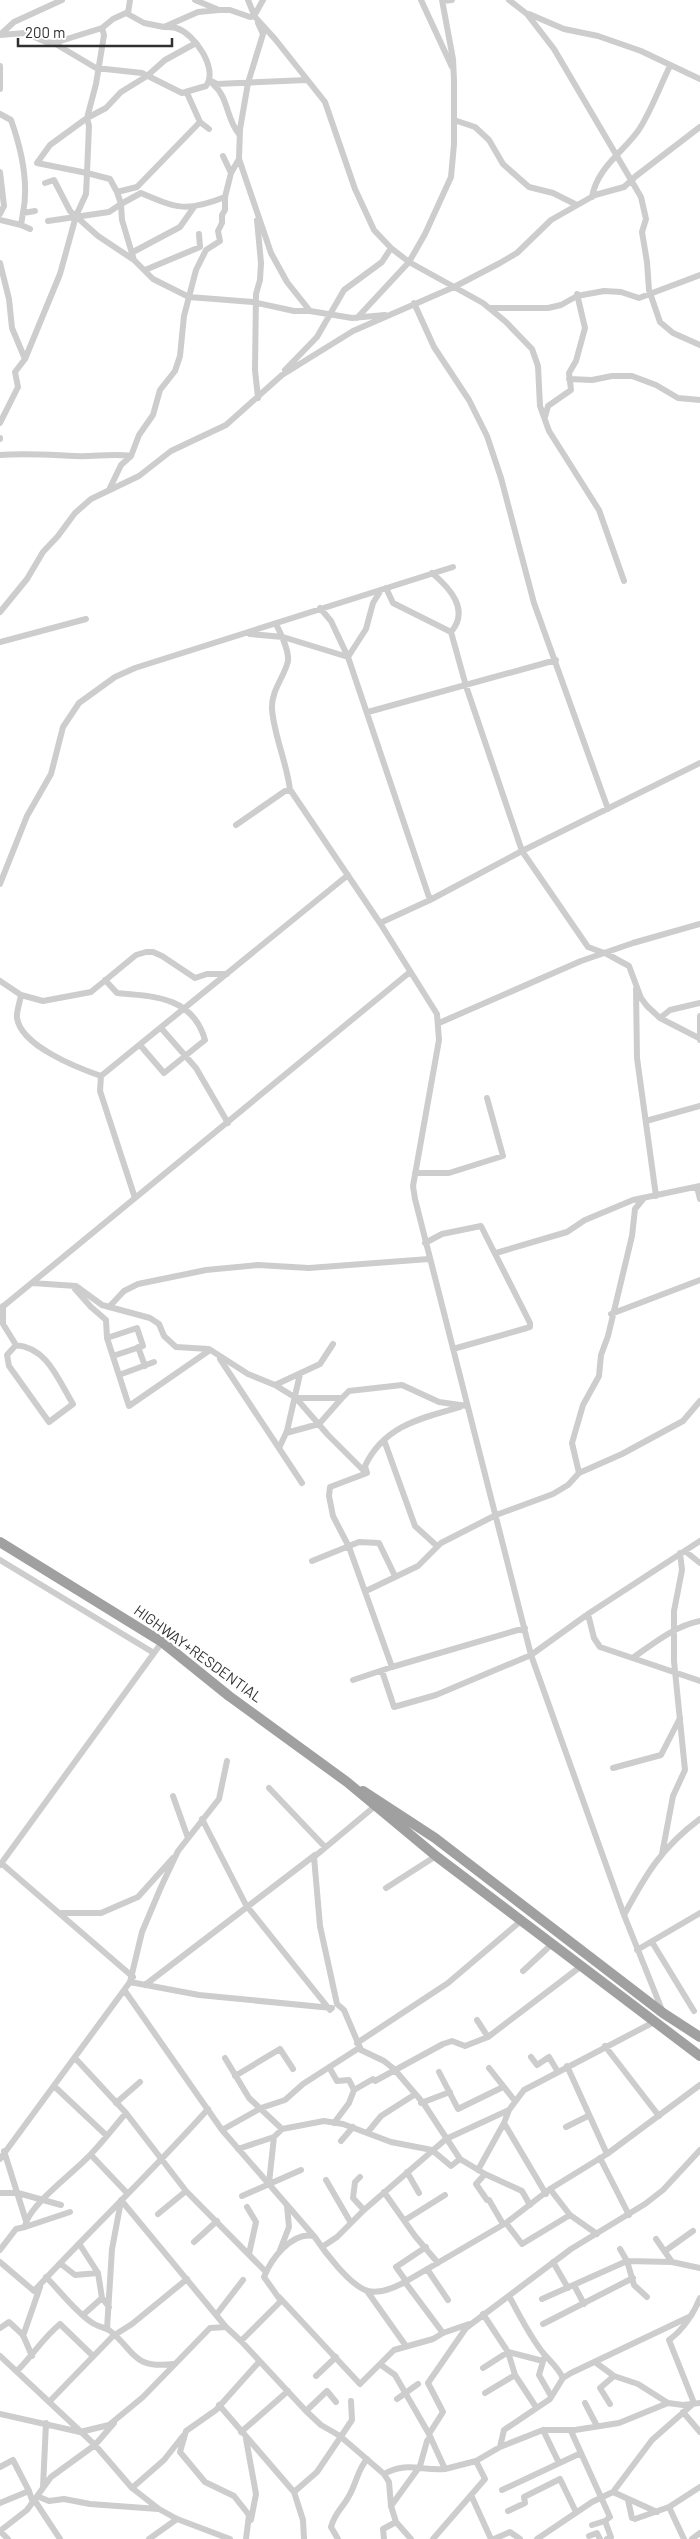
<svg xmlns="http://www.w3.org/2000/svg" width="700" height="2539" font-family="Barlow,sans-serif">
<style>
.lines{fill:none;stroke-linecap:round;stroke-linejoin:round}
.minor{stroke:#cdcdcd;stroke-width:6}
.trunk{stroke:#a0a0a0;stroke-width:10}
.labels{text-anchor:middle;stroke-width:5;stroke-linejoin:round;paint-order:stroke}
.street-label{font-size:15px;fill:#303030;stroke:#fff}
</style>
<rect width="100%" height="100%" fill="#fff"/>
<g class="lines">
<path class="minor" d="M 195,0 L 219,10 L 230,10 L 250,17 L 254,16 L 263,0
M 248,0 L 255,17 L 275,39 L 325,102 L 355,189 L 374,230 L 391,248 L 409,262 L 483,303 L 506,322 L 532,349 L 538,366 L 540,406 L 549,431 L 599,510 L 624,581
M 421,0 L 452,67
M 509,0 L 527,14 L 554,49 L 641,197 L 646,219 L 642,232 L 647,262 L 649,290 L 660,322 L 673,333 L 700,345
M 443,1 L 452,0
M 128,13 L 130,0
M 529,14 L 564,29 L 598,36 L 641,51 L 700,79
M 258,23 L 263,34 L 248,83 L 240,129 L 239,159 L 271,253 L 287,282 L 310,311 L 352,318 L 385,315
M 102,28 L 104,35 L 96,84 L 87,118 L 89,126 L 87,173 L 37,163 L 50,145 L 87,118 L 106,108 L 121,92 L 147,76 L 165,60 L 196,43
M 1,34 L 14,22 L 62,0
M 0,35 L 25,33 L 46,42 L 54,43 L 102,28 L 113,19 L 126,13 L 144,23 L 164,27 L 198,12 L 219,10
M 54,43 L 96,68 L 142,73 L 182,93 L 206,86 C 219,69 194,33 176,28 C 172,27 167,27 164,27
M 0,66 L 0,89
M 209,80 L 217,84 L 307,80
M 213,84 C 229,98 226,119 239,134
M 0,114 L 11,120 C 21,148 29,183 23,213
M 454,120 L 475,127 L 489,140 L 503,164 L 529,187 L 553,193 L 577,205
M 200,122 L 209,129
M 223,156 L 231,173 L 239,159
M 0,172 L 4,206 L 0,214
M 45,183 L 54,180 L 70,211 L 98,236 L 134,260 L 153,279 L 189,297 L 253,302 L 294,311 L 310,311
M 592,197 C 597,168 622,153 638,131 C 650,114 660,86 670,66
M 0,220 L 21,225
M 257,220 L 261,263 L 260,280 L 256,294 L 255,370 L 258,398
M 48,221 L 109,212 L 121,204 L 117,192 L 137,187 L 200,122 L 187,93
M 30,229 L 21,225 L 23,213 L 35,211
M 133,252 L 180,227 L 194,207
M 134,260 L 122,220 L 121,204 L 141,193 C 178,209 187,212 225,197 L 231,173
M 0,263 L 9,299 L 12,328 L 25,359 L 15,372 L 18,387 L 0,423
M 145,270 L 200,247 L 199,234
M 414,303 L 434,347 L 469,400 L 487,436 L 501,478 L 534,603 L 608,809
M 489,308 L 548,308 L 561,305 L 577,296 L 604,291 L 621,292 L 639,298 L 700,275
M 357,318 L 409,262 L 425,234 L 451,177 L 454,144 L 454,80 L 453,59 L 442,0
M 25,359 L 60,274 L 76,216 L 86,194 L 87,173 L 110,179 L 117,192
M 285,370 L 317,337 L 344,290 L 382,262 L 391,248
M 569,379 L 592,380 L 612,376 L 632,376 L 656,385 L 678,398 L 700,400
M 545,417 L 548,406 L 571,390 L 569,373 L 576,361 L 585,328 L 577,294
M 0,438 L 0,439
M 0,455 C 26,453 50,455 75,456 C 94,457 112,453 131,456
M 109,490 L 121,465 L 131,456 L 139,435 L 153,415 L 160,390 L 175,371 L 180,356 L 184,316 L 196,270 L 206,250 L 220,241 L 218,231 L 222,223 L 222,215 L 225,210 L 225,197
M 432,573 C 450,588 470,610 451,632
M 386,588 L 393,603 L 451,632 L 466,686 L 522,851 L 588,947 L 607,954 L 629,966 L 641,998 L 647,1006 L 660,1018 L 699,1038
M 320,608 L 331,621 L 348,657 L 430,900
M 0,612 L 27,579 L 43,552 L 58,536 L 75,513 L 91,499 L 139,476 L 171,451 L 226,425 L 282,375 L 353,331 L 454,287 L 500,263 L 517,253 L 551,220 L 595,195 L 624,187 L 636,176 L 700,127
M 276,624 C 281,634 289,650 288,661 C 285,676 271,690 272,709 C 274,736 287,763 290,790
M 250,634 L 283,637 L 348,657
M 0,642 L 86,619
M 348,657 L 366,629 L 373,603 L 381,590
M 368,712 L 556,660
M 236,825 L 285,791 L 291,791 L 380,923 L 437,1014 L 439,1040 L 413,1186 L 415,1199 L 531,1655 L 624,1915 L 662,2010
M 0,884 L 27,816 L 51,774 L 63,727 L 79,703 L 115,677 L 135,668 L 453,567
M 380,923 L 430,900 L 522,851 L 700,763
M 105,980 L 117,993 C 154,996 193,997 205,1040 L 164,1073 L 140,1045
M 0,981 L 21,995 C 20,1002 16,1012 17,1018 C 21,1046 78,1068 101,1076
M 636,989 L 637,1058 L 656,1196
M 21,995 L 43,1001 L 91,992 L 136,955 L 146,952 L 153,952 L 162,956 L 195,978 L 207,974 L 227,974
M 700,1016 L 700,1040
M 660,1018 L 670,1010 L 700,1003
M 439,1023 L 581,961 L 633,943 L 700,924
M 161,1028 L 196,1068 L 228,1123
M 646,1121 L 700,1106
M 415,1173 L 449,1173 L 503,1156 L 487,1098
M 697,1187 L 700,1199
M 135,1198 L 100,1091 L 101,1076 L 348,875
M 425,1243 L 442,1234 L 481,1226 L 530,1323 L 530,1327 L 527,1328 L 453,1349
M 496,1253 L 567,1232 L 585,1220 L 633,1200 L 700,1186
M 32,1283 L 76,1286 L 102,1305 L 150,1318 L 159,1324 L 164,1336 L 176,1347 L 209,1349 L 248,1374 L 275,1385 L 296,1398 L 342,1398 L 349,1391 L 402,1385 L 439,1402 L 467,1406
M 75,1289 L 91,1307 L 106,1320 L 107,1338 L 129,1406 L 210,1350
M 3,1306 L 3,1324 L 16,1345 L 7,1355 L 9,1366 L 49,1422 L 73,1404 C 58,1380 48,1348 16,1345
M 109,1307 L 124,1291 L 138,1284 L 206,1270 L 258,1265 L 309,1268 L 429,1259
M 0,1309 L 410,972
M 611,1314 L 700,1280
M 107,1338 L 137,1328 L 143,1346 L 113,1356
M 138,1347 L 145,1366
M 220,1359 L 302,1483
M 119,1375 L 154,1362
M 275,1385 L 320,1364 L 333,1344
M 296,1398 L 328,1435 L 366,1473
M 286,1433 L 319,1424 L 342,1398
M 384,1440 L 415,1526 L 437,1546
M 279,1448 L 287,1431 L 300,1374
M 579,1473 L 572,1443 L 583,1405 L 599,1376 L 601,1355 L 608,1336 L 632,1236 L 635,1209 L 644,1198
M 685,1551 L 700,1563
M 0,1560 L 154,1653
M 312,1561 L 359,1542 L 379,1543 L 395,1576
M 366,1591 L 418,1566 L 441,1543 L 496,1515 L 553,1494 L 568,1485 L 579,1473 L 622,1454 L 683,1421 L 700,1401
M 588,1614 L 594,1638 L 600,1647 L 700,1681
M 634,1657 C 654,1643 675,1626 700,1621
M 392,1667 L 349,1547 L 333,1516 L 329,1496 L 330,1487 L 367,1473 L 365,1466 C 384,1426 421,1418 460,1407
M 382,1671 L 394,1707 L 436,1695 L 531,1655 L 588,1614 L 700,1541
M 353,1680 L 392,1667 L 525,1628
M 613,1768 L 661,1755 L 680,1718
M 269,1788 L 325,1847
M 173,1796 L 188,1838
M 374,1807 L 314,1857 L 320,1926 L 337,2004 L 344,2010 L 361,2050 L 384,2061 L 394,2069 L 424,2104 L 460,2159
M 202,1819 L 246,1905 L 330,2010
M 662,1854 L 673,1796 L 685,1770 L 674,1661 L 674,1611 L 682,1570 L 680,1553
M 1,1863 L 133,1977
M 0,1865 L 162,1642
M 386,1888 L 436,1856
M 61,1913 L 101,1913 L 138,1897 L 173,1858
M 624,1915 C 646,1874 662,1847 700,1819
M 652,1942 L 694,2011
M 637,1950 L 700,1913
M 523,1971 L 552,1944
M 130,1982 L 199,1995 L 332,2008
M 145,1985 L 315,1855
M 125,1991 L 222,2130 L 313,2235
M 477,2020 L 488,2037
M 357,2043 L 448,1983 L 522,1920
M 605,2046 L 659,2116
M 531,2057 L 537,2065 L 549,2057 L 558,2072
M 75,2058 L 126,2113 L 186,2191 L 266,2272
M 225,2058 L 249,2098 L 282,2129
M 567,2066 L 607,2154
M 329,2067 L 337,2081 L 349,2080 L 354,2090
M 489,2068 L 515,2101
M 439,2072 L 458,2109 L 503,2087
M 235,2076 L 280,2049 L 293,2069
M 54,2086 L 106,2135
M 116,2103 L 140,2082
M 421,2103 L 450,2092
M 334,2123 L 349,2103 L 354,2090 L 373,2079 L 375,2081 L 443,2044 L 452,2041 L 465,2046 L 488,2037 L 580,1967
M 504,2123 L 546,2194
M 566,2127 L 588,2116
M 222,2130 L 261,2108 L 285,2100 L 303,2084 L 359,2048
M 367,2133 L 381,2116 L 414,2095
M 341,2141 L 353,2127
M 238,2149 L 274,2137 L 282,2129 L 324,2121 L 343,2124 L 391,2142 L 432,2150 L 451,2166 L 460,2159 L 485,2174 L 522,2191 L 530,2205
M 4,2151 L 26,2221
M 91,2155 L 127,2193
M 600,2158 L 629,2215
M 0,2159 L 130,1982 L 142,1932 L 161,1887 L 178,1851 L 219,1799 L 227,1761
M 478,2170 L 504,2123 L 509,2110
M 407,2172 L 419,2193
M 485,2174 L 476,2184 L 487,2200 L 489,2200 L 503,2224
M 360,2177 L 355,2182 L 353,2198 L 364,2210
M 326,2180 L 351,2223
M 269,2183 L 274,2137
M 550,2189 L 570,2215 L 597,2234
M 384,2192 L 415,2236 L 438,2263
M 0,2193 L 18,2193 L 61,2205
M 242,2196 L 301,2170
M 121,2200 L 226,2327
M 247,2207 L 256,2222 L 249,2254
M 158,2214 L 186,2191
M 405,2220 L 445,2195
M 506,2223 L 522,2244 L 570,2215
M 25,2227 L 70,2212
M 656,2239 L 672,2262
M 194,2242 L 217,2221
M 80,2245 L 98,2273 L 102,2298 L 109,2307
M 322,2247 L 337,2237 L 364,2210 L 446,2139 L 509,2110 L 524,2090 L 654,2022
M 620,2249 L 627,2261 L 634,2285 L 647,2297
M 0,2250 L 16,2229 L 25,2227 C 27,2206 75,2172 90,2155 C 103,2142 114,2127 126,2113
M 280,2250 L 289,2227 L 287,2206
M 665,2251 L 693,2231
M 0,2262 L 34,2291 C 91,2229 152,2172 208,2109
M 553,2262 L 568,2288
M 61,2264 L 75,2275 L 98,2273
M 427,2269 L 448,2300
M 46,2277 C 61,2292 74,2310 91,2322 C 96,2326 103,2327 109,2330 C 136,2351 131,2369 174,2364
M 406,2281 L 396,2267 L 426,2247
M 405,2282 L 443,2333
M 574,2285 L 584,2304
M 367,2291 L 406,2346
M 509,2296 C 520,2316 530,2337 544,2354 C 552,2363 558,2368 563,2378
M 279,2297 L 360,2384 L 394,2350 L 433,2339 L 443,2333 L 469,2324
M 542,2299 L 627,2261 L 672,2262 L 700,2268
M 483,2314 L 508,2352 L 515,2375 L 536,2407
M 83,2315 L 102,2298
M 216,2315 L 243,2280
M 543,2324 L 633,2278
M 0,2328 L 9,2322 L 23,2335 L 32,2356
M 107,2329 L 112,2249 L 121,2201
M 23,2336 L 40,2287
M 241,2341 L 306,2411 L 321,2425 L 340,2436 L 384,2474 L 389,2482 L 391,2506 L 396,2522 L 411,2539
M 0,2356 L 95,2445 L 132,2488 L 159,2509 L 177,2519 L 230,2539
M 544,2358 L 539,2375 L 551,2396
M 595,2362 L 614,2376 L 638,2384 L 668,2403 L 683,2405 L 700,2403
M 381,2365 L 395,2375 L 429,2434
M 483,2368 L 508,2352 L 543,2361
M 17,2371 C 32,2356 44,2337 60,2324 L 93,2356
M 316,2376 L 336,2357
M 485,2393 L 515,2375
M 397,2399 L 418,2384
M 50,2401 L 113,2336 L 132,2324 L 187,2279
M 585,2403 L 597,2426
M 668,2403 L 619,2423 L 575,2430 L 543,2430 L 500,2447 L 476,2461 L 445,2469 L 429,2434 L 443,2412 L 428,2383 L 466,2328 L 571,2249 L 645,2204 L 663,2190 L 700,2150
M 694,2403 L 669,2340 C 683,2330 694,2313 700,2298
M 610,2404 L 600,2388 L 614,2376
M 219,2405 L 294,2492 L 303,2520 L 304,2539
M 306,2411 L 327,2391 L 336,2402
M 683,2412 L 700,2432
M 0,2414 L 80,2432 L 109,2425 L 143,2397 L 210,2328 L 226,2327 L 241,2341 L 281,2301 L 264,2277 C 271,2259 292,2231 314,2236 C 324,2251 350,2286 368,2291 C 380,2294 394,2288 405,2282 L 506,2223 L 550,2189 L 607,2154 L 700,2085
M 543,2430 L 559,2463
M 571,2431 L 610,2517 L 605,2521 L 611,2537 L 607,2539
M 241,2432 L 288,2391
M 246,2439 L 256,2494 L 251,2520
M 500,2447 L 504,2430 L 550,2399 L 563,2378 L 571,2373 L 691,2316
M 0,2467 L 13,2460 L 29,2491
M 384,2474 C 407,2461 421,2471 445,2469
M 43,2487 L 46,2423
M 132,2488 L 164,2460 L 183,2436
M 502,2490 L 581,2453
M 294,2492 L 317,2472 L 352,2420 L 351,2401
M 613,2492 L 657,2512
M 471,2495 L 491,2539
M 39,2497 L 49,2501 L 64,2499 L 90,2504 L 158,2509
M 628,2500 L 632,2518 L 635,2519 L 669,2507 L 700,2487
M 35,2501 L 60,2539
M 0,2503 L 29,2491 L 33,2503
M 391,2506 L 420,2466 L 427,2441 L 430,2437
M 669,2507 L 684,2539
M 508,2511 L 525,2503 L 524,2497 L 560,2479 L 576,2512
M 592,2525 L 605,2521
M 0,2531 L 27,2510 L 51,2477 L 95,2445 L 114,2423
M 0,2531 L 8,2539
M 589,2536 L 597,2533 L 600,2539
M 149,2539 L 177,2519
M 246,2539 L 249,2515 L 234,2496 L 205,2482 L 180,2452 L 186,2431 L 216,2410 L 259,2362
M 338,2539 L 331,2527 C 335,2512 342,2509 349,2496 C 356,2484 358,2469 367,2459
M 384,2539 L 383,2529 L 396,2522
M 433,2539 L 485,2479 L 476,2461
M 494,2539 L 510,2532 L 520,2539
M 537,2539 L 592,2502 L 613,2492 L 652,2440 L 694,2403
M 692,2539 L 700,2533"/>
<path class="trunk" d="M 0,1542 L 162,1642 L 229,1696 L 347,1782 L 436,1856 L 700,2056
M 363,1791 L 435,1838 L 663,2013 L 700,2037"/>
</g>
<g class="labels">
<g class="street-label">
<text transform="translate(198 1654) rotate(36)" y="5">HIGHWAY+RESDENTIAL</text>
</g>
</g>
<path d="M18 38v8h154v-8" fill="none" stroke="#303030" stroke-width="2.5"/>
<text x="25" y="38" font-size="15" fill="#303030" stroke="#ffffff" stroke-width="4" paint-order="stroke">200 m</text>
</svg>
